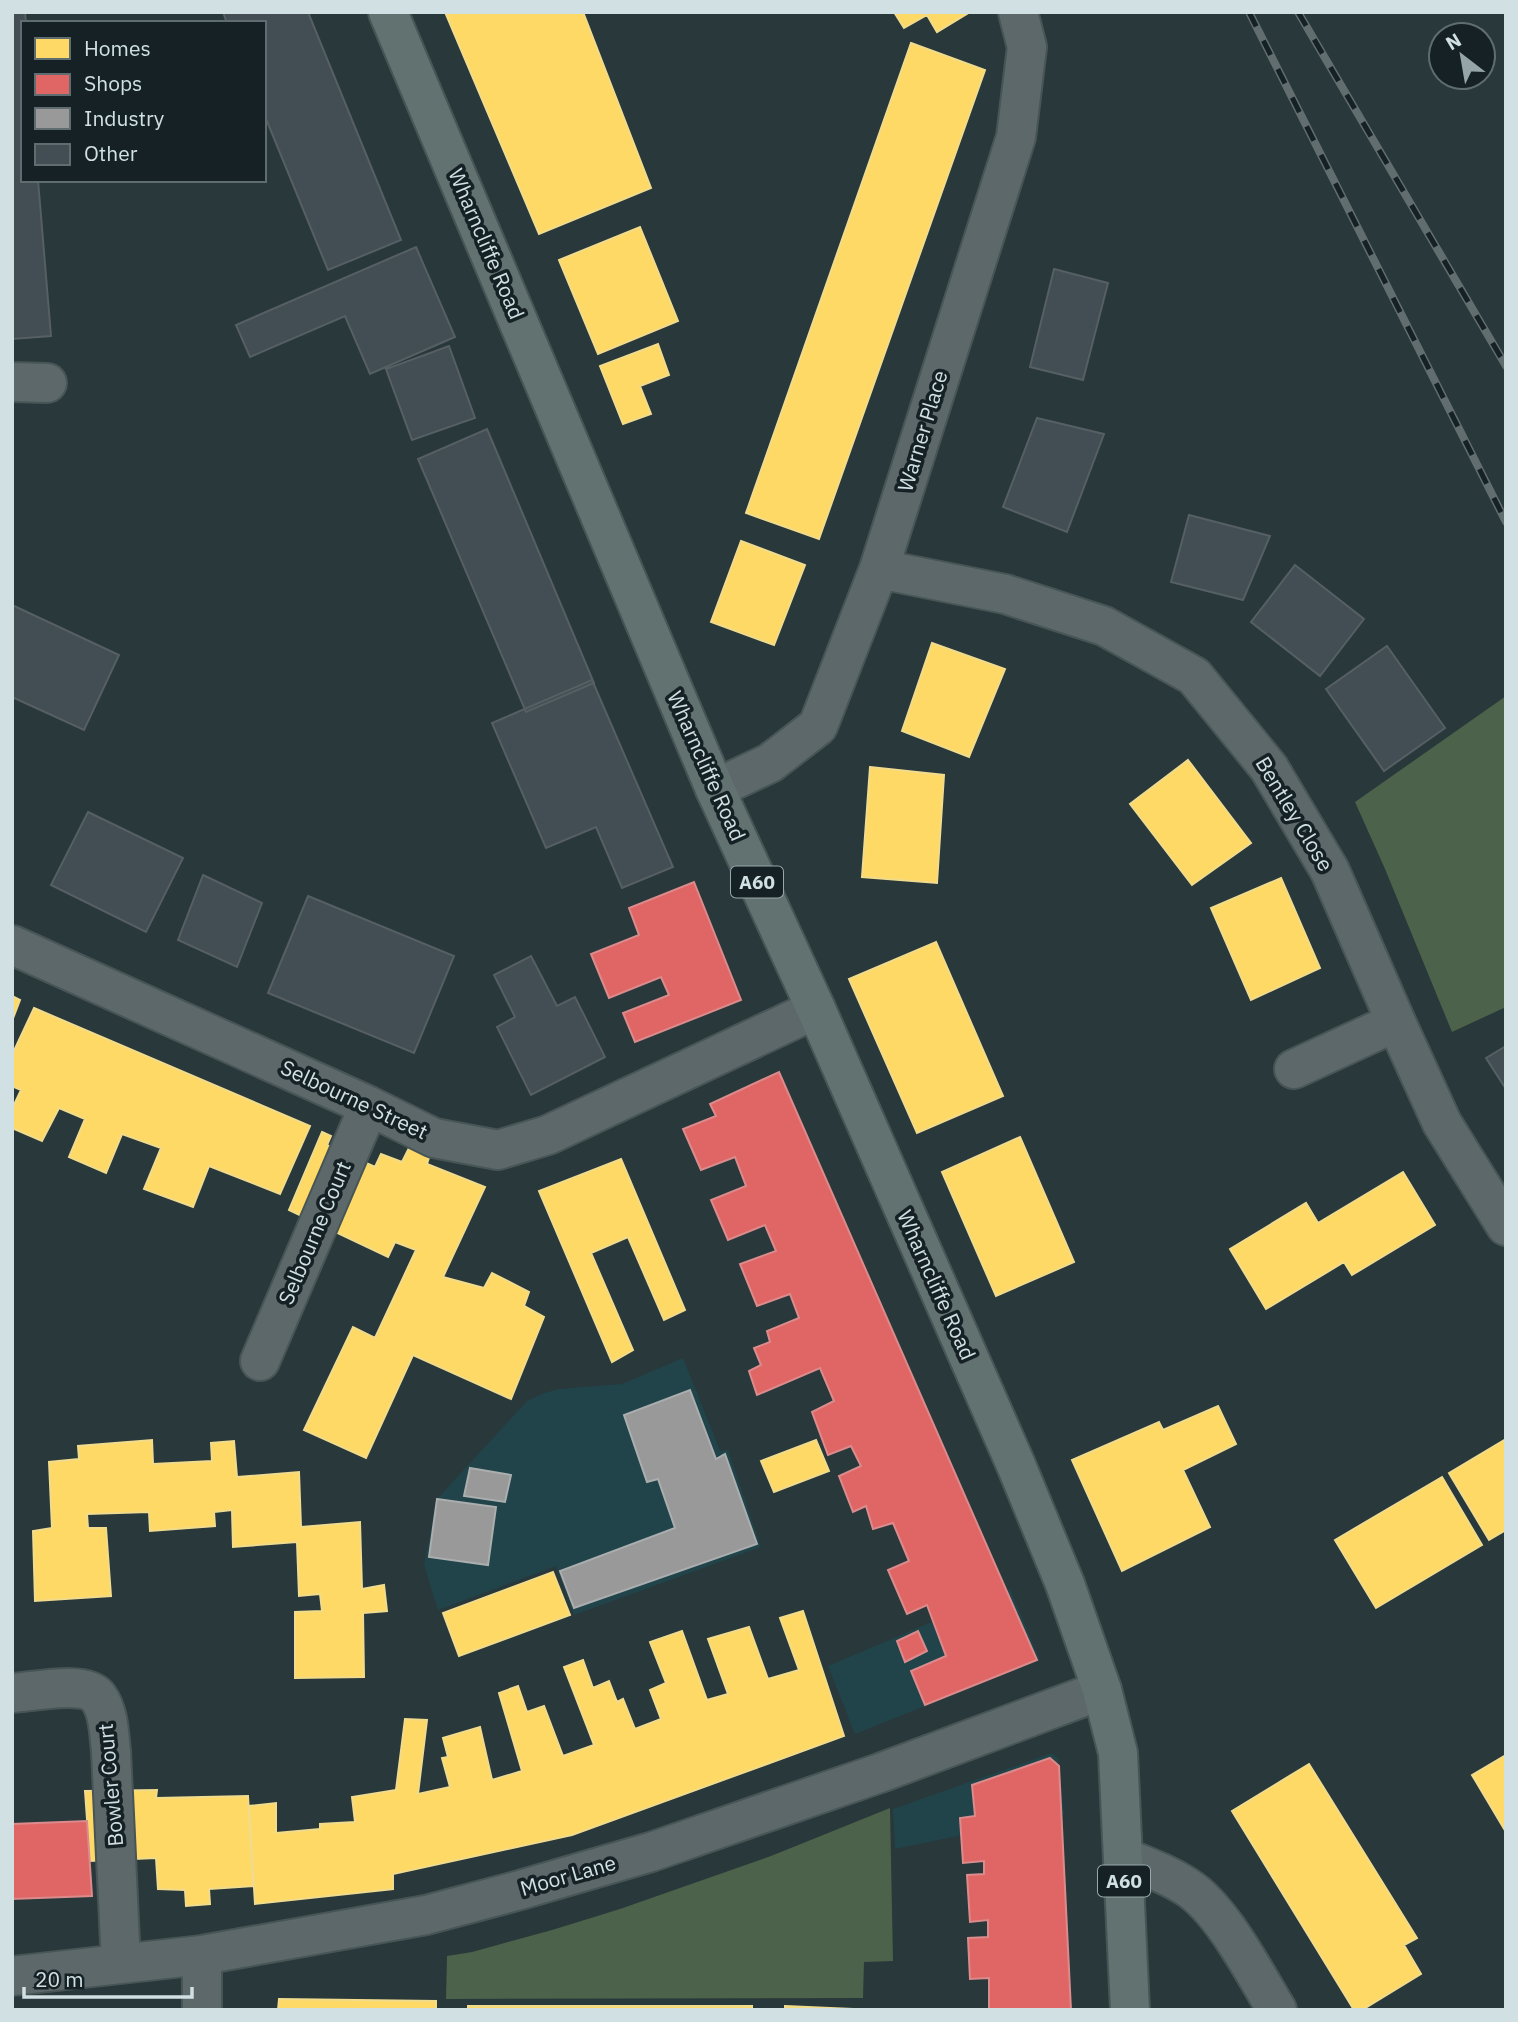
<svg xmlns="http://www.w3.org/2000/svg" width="1518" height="2022" font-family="'IBM Plex Sans',sans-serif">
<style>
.built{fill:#21444a}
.green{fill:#4c624a}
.homes{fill:#ffd966;stroke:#f1db8c;stroke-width:2}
.shops{fill:#e06666;stroke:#db8b8c;stroke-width:2}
.industry{fill:#999;stroke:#aaaeaf;stroke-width:2}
.building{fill:#424e53;stroke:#555f64;stroke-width:2}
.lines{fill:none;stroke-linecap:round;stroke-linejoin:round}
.minor-casing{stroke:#475556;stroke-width:42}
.major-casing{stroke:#475556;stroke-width:42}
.minor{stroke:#5d686a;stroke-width:38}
.major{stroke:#617271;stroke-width:38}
.rail-casing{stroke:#626d6f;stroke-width:8}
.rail{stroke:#152124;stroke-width:5;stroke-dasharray:16;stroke-linecap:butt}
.labels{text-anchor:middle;stroke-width:7;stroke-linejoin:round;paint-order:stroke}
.shield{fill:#152124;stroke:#98a7aa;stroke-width:2}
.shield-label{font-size:19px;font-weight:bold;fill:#d0e0e3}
.street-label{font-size:21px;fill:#d0e0e3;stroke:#152124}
</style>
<rect width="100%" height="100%" fill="#29383a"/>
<path class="built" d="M 683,1358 L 720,1451 L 728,1450 L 761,1547 L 574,1615 L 556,1566 L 438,1610 L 424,1565 L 437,1499 L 527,1401 L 544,1393 L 560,1389 L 622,1384 Z
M 1010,1589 L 1040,1660 L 855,1734 L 828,1666 Z
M 1052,1753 L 1058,1758 L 1064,1814 L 895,1849 L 893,1809 Z"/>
<path class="green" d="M 1506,696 L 1506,1007 L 1452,1032 L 1385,869 L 1355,802 Z
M 890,1808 L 893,1961 L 864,1962 L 863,1998 L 446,1999 L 447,1956 L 472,1952 L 552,1930 L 620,1909 L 771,1856 Z"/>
<path class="homes" d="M 445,12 L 583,12 L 651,188 L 539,234 Z
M 894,12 L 970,12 L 937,32 L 927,15 L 904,28 Z
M 911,43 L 985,70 L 819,539 L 746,513 Z
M 640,227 L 678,321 L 598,354 L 559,260 Z
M 658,344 L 669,375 L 640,386 L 651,414 L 623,424 L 600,366 Z
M 741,541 L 805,565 L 774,645 L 711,622 Z
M 932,643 L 1005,669 L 969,757 L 902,731 Z
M 1188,760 L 1251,843 L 1192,885 L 1130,804 Z
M 870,767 L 944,775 L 937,883 L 862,877 Z
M 1281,878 L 1320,968 L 1251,1000 L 1211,908 Z
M 936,942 L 1003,1096 L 917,1133 L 849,979 Z
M 12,996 L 20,1000 L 12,1021 Z
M 34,1008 L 310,1126 L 280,1194 L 209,1166 L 193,1207 L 144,1189 L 161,1148 L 122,1134 L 106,1173 L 69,1157 L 85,1119 L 59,1108 L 42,1141 L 12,1128 L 12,1109 L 21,1090 L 12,1086 L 12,1055 Z
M 322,1132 L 331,1136 L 327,1145 L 375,1167 L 381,1154 L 402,1162 L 410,1146 L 430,1154 L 427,1164 L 485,1187 L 443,1277 L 484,1288 L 492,1273 L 529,1292 L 524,1306 L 544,1317 L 511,1399 L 413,1355 L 366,1458 L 304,1430 L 353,1327 L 375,1338 L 416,1250 L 395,1242 L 388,1257 L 289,1210 Z
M 1020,1137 L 1074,1262 L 996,1296 L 942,1172 Z
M 621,1159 L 685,1310 L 664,1320 L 628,1237 L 591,1253 L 633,1350 L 612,1362 L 539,1191 Z
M 1403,1172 L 1435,1225 L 1352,1275 L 1344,1262 L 1266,1309 L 1230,1249 L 1306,1203 L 1318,1223 Z
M 1218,1406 L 1236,1444 L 1183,1470 L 1210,1527 L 1122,1571 L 1072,1460 L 1159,1422 L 1163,1430 Z
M 1506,1439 L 1506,1530 L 1489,1540 L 1449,1473 Z
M 152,1440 L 153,1464 L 212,1461 L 211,1443 L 234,1441 L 237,1477 L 299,1472 L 301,1527 L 360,1522 L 362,1589 L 384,1585 L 387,1611 L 363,1613 L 364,1677 L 295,1678 L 295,1612 L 322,1611 L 320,1594 L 299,1596 L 297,1542 L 233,1547 L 232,1510 L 214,1512 L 215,1526 L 150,1531 L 149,1512 L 87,1514 L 88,1528 L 106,1528 L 111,1596 L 35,1601 L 33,1531 L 52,1528 L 49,1462 L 79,1459 L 78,1446 Z
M 816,1440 L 829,1471 L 774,1492 L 761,1461 Z
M 1442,1477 L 1482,1545 L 1376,1608 L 1335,1540 Z
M 553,1572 L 570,1615 L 459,1656 L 443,1613 Z
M 803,1611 L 844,1736 L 572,1835 L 393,1874 L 393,1889 L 255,1904 L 249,1806 L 276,1803 L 276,1833 L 320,1829 L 320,1824 L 355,1822 L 352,1797 L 396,1790 L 405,1719 L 427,1720 L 418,1794 L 450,1787 L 442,1758 L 448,1757 L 443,1738 L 480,1727 L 492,1780 L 522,1771 L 499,1693 L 518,1686 L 527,1712 L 544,1706 L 563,1756 L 594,1745 L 564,1667 L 583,1660 L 593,1688 L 609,1681 L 617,1702 L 623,1699 L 635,1729 L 661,1719 L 650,1690 L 666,1683 L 650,1642 L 682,1631 L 707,1700 L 728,1694 L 708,1639 L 749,1627 L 768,1679 L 799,1670 L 780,1618 Z
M 1506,1755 L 1506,1832 L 1472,1775 Z
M 1309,1764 L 1417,1938 L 1404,1945 L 1421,1974 L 1362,2010 L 1354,2010 L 1232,1811 Z
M 157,1790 L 156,1798 L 248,1796 L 253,1886 L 209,1889 L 210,1904 L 186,1906 L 185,1890 L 158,1889 L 156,1858 L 90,1861 L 85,1791 Z
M 279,1999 L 436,2001 L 436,2010 L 278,2010 Z
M 468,2006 L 752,2006 L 752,2010 L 468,2010 Z
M 785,2006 L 851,2009 L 850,2010 L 785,2010 Z"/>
<path class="shops" d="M 694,882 L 741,1000 L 635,1042 L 623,1013 L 669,995 L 661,977 L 609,998 L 591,954 L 639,935 L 629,908 Z
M 779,1072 L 1037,1660 L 925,1705 L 911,1671 L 946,1656 L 927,1605 L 907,1614 L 888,1570 L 909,1561 L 893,1523 L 873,1529 L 866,1506 L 853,1512 L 839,1476 L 861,1466 L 851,1446 L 828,1455 L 812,1412 L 834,1401 L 820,1368 L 757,1395 L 749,1371 L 761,1365 L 754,1348 L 770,1342 L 767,1331 L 799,1318 L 790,1294 L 757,1306 L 740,1264 L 776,1251 L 765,1225 L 728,1240 L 711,1200 L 746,1186 L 735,1157 L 701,1170 L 683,1129 L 716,1116 L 710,1104 Z
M 918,1631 L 927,1651 L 905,1662 L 897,1641 Z
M 1050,1758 L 1059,1766 L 1071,2010 L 989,2010 L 989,1978 L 970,1979 L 968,1938 L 988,1937 L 988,1920 L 970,1922 L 967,1875 L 984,1874 L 984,1861 L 963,1863 L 960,1818 L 975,1816 L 972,1785 Z
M 87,1821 L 92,1896 L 12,1899 L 12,1824 Z"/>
<path class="industry" d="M 690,1390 L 716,1459 L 725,1454 L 757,1544 L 574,1608 L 560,1571 L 675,1528 L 658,1479 L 647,1482 L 624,1415 Z
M 470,1468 L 511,1475 L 505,1502 L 464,1496 Z
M 437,1499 L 496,1507 L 488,1565 L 429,1557 Z"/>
<path class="building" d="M 12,12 L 25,12 L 26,23 L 23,23 L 23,180 L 38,180 L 51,336 L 12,339 Z
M 223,12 L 308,12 L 401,240 L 328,270 L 264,114 L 264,23 L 227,23 Z
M 416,247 L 455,337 L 370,374 L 345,316 L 250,357 L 236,325 Z
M 1054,269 L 1108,283 L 1083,380 L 1030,367 Z
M 449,346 L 475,418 L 412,440 L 386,369 Z
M 1037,418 L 1104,434 L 1067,532 L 1003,507 Z
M 487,429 L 594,683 L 526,712 L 418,459 Z
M 1189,515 L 1270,536 L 1243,600 L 1171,582 Z
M 1295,565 L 1364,619 L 1320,676 L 1251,622 Z
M 12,605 L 119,655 L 84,730 L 12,697 Z
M 1387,646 L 1445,728 L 1384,771 L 1326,689 Z
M 592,680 L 673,867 L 622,888 L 596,827 L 546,848 L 492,723 Z
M 88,812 L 183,858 L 146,932 L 51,885 Z
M 203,875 L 262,903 L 237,967 L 178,940 Z
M 308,896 L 454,956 L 414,1053 L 268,993 Z
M 531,956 L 557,1006 L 575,997 L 605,1057 L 531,1095 L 497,1027 L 515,1017 L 494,975 Z
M 1506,1046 L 1506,1089 L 1486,1058 Z"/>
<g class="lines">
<g class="minor-casing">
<path id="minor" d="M 12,382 L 47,383
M 879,569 L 1005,594 L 1104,626 L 1194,676 L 1269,768 L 1330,871 L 1396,1022 L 1442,1123 L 1506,1226
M 715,789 L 770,763 L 818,726 L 879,569 L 1016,137 L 1027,47 L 1018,12
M 12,945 L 369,1106 L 434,1138 L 498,1150 L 548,1135 L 816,1009
M 1294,1069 L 1396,1022
M 260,1361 L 369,1106
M 12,1693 C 32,1692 86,1680 98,1697 C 109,1712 109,1734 111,1751 L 121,1963
M 1123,1857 C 1145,1866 1167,1874 1187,1887 C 1222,1909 1255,1974 1277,2010
M 12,1976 L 202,1955 L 426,1915 L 520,1890 L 651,1852 L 880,1773 L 1102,1690
M 202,2010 L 202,1955"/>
</g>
<g class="major-casing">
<path id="major" d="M 388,12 L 715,789 L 816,1009 L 1016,1465 L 1065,1584 L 1102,1690 L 1118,1753 L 1130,2010"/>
</g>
<use href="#minor" class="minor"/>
<use href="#major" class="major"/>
<g class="rail-casing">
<path id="rail" d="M 1249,12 L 1506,522
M 1298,12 L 1506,366"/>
</g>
<use href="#rail" class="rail"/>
</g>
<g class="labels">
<g class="shield">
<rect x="731" y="866.5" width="52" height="31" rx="5"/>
<rect x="1098" y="1865.5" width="52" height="31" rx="5"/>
</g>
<g class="shield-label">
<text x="757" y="889">A60</text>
<text x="1124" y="1888">A60</text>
</g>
<g class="street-label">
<text transform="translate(486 244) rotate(67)" y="7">Wharncliffe Road</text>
<text transform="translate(923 431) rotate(-73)" y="7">Warner Place</text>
<text transform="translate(706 766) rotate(66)" y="7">Wharncliffe Road</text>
<text transform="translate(1294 814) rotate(59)" y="7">Bentley Close</text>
<text transform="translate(354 1100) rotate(25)" y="7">Selbourne Street</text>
<text transform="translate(315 1233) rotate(-67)" y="7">Selbourne Court</text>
<text transform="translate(936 1285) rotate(66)" y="7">Wharncliffe Road</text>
<text transform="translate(111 1785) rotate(-95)" y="7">Bowler Court</text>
<text transform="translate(568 1876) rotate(-16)" y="7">Moor Lane</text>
</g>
</g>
<rect width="1518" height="2022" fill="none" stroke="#d0e0e3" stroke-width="28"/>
<rect x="21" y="21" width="245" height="161" fill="#152124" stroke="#606d70" stroke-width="2"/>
<rect x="35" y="38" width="35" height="21" fill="#ffd966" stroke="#606d70" stroke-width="2"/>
<text x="84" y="56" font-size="21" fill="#d0e0e3">Homes</text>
<rect x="35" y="74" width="35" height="21" fill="#e06666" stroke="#606d70" stroke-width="2"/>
<text x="84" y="91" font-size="21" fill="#d0e0e3">Shops</text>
<rect x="35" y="108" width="35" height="21" fill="#999999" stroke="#606d70" stroke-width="2"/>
<text x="84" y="126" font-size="21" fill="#d0e0e3">Industry</text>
<rect x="35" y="144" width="35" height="21" fill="#424e53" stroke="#606d70" stroke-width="2"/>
<text x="84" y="161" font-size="21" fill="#d0e0e3">Other</text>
<g transform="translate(1462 56) rotate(329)"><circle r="33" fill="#152124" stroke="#606d70" stroke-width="2"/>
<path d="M0-5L12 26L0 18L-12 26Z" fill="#96a5a8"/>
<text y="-10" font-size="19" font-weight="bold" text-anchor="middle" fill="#d0e0e3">N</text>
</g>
<path d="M24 1987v10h168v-10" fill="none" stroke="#d0e0e3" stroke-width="3.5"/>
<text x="35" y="1987" font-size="21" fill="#d0e0e3" stroke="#152124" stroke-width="5" paint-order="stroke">20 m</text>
</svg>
